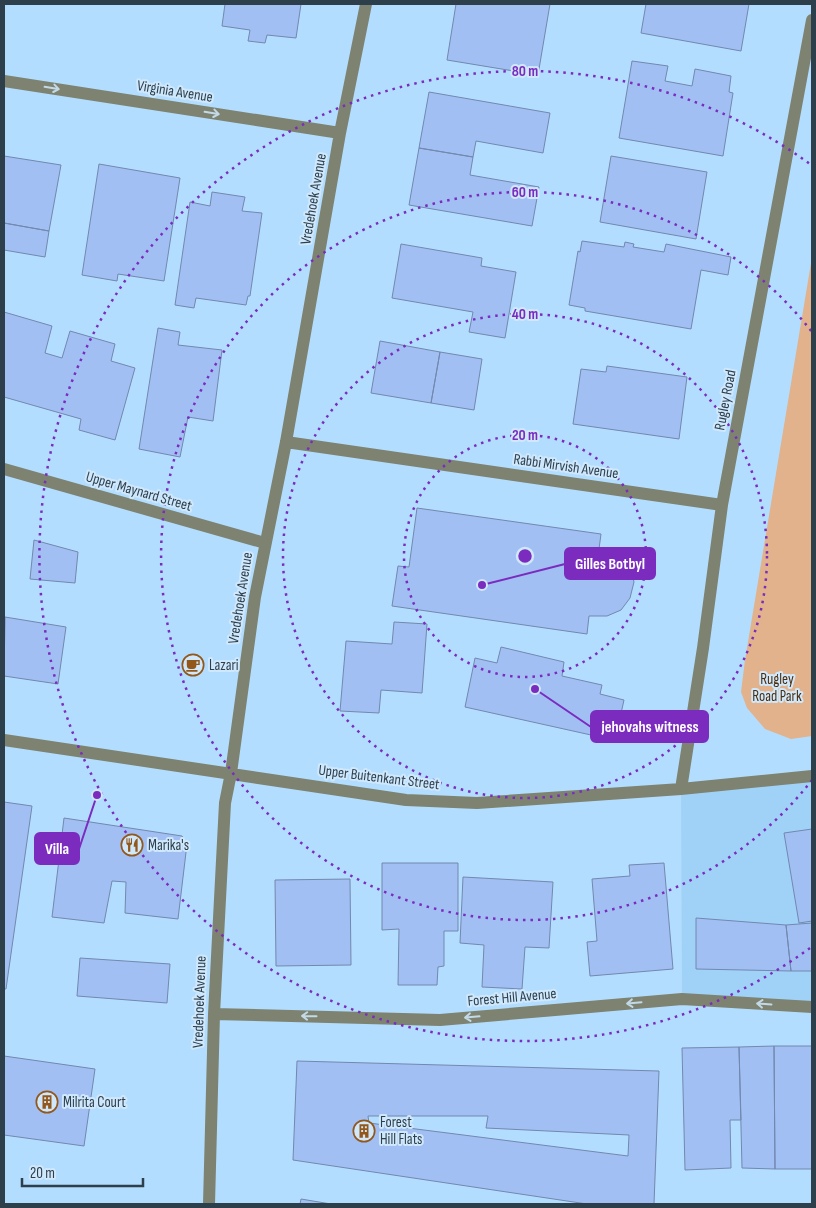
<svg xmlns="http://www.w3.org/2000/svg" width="816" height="1208" font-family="'Sofia Sans Condensed',sans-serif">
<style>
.built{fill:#a0d2f7}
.green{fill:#e1b28b}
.building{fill:#a1bff3;stroke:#7288af;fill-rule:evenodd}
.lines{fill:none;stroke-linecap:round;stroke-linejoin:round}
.minor{stroke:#7d8370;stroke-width:12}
.oneway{stroke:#c3d9e7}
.ring{fill:none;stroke:#7b2cbf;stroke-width:2.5;stroke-dasharray:2.5 5}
.labels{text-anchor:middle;stroke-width:4;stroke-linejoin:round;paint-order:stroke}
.street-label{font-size:15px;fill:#2e3f4c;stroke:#cfe8fc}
.poi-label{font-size:15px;fill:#2e3f4c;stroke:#cfe8fc;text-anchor:start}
.park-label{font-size:15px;fill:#4d2c0b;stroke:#cfe8fc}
.centre{fill:#7b2cbf;stroke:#cfe8fc;stroke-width:2.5}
.ring-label{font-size:15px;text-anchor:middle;font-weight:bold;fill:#7b2cbf;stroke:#cfe8fc;stroke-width:4;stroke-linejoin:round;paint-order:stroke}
.leader{fill:none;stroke:#7b2cbf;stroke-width:2}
.callout-dot{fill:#7b2cbf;stroke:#cfe8fc;stroke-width:2}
.callout{fill:#7b2cbf;stroke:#7b2cbf;stroke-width:2}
.callout-label{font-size:16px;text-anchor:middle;font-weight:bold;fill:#fff}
</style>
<rect width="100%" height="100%" fill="#b3ddfe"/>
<path class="built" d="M 812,776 L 812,1007 L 682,999 L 681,789 Z"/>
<path class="green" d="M 812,257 L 812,736 L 791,739 L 765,729 L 747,708 L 741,692 L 745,660 Z"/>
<path class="building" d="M 225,4 L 301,4 L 296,38 L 267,35 L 265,43 L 248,41 L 250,30 L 222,26 Z
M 456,4 L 550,4 L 538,75 L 447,60 Z
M 646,4 L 749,4 L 741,51 L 641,33 Z
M 632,61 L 668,66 L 665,81 L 692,86 L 695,69 L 731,76 L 729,92 L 733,93 L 723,156 L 619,138 Z
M 429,92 L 550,113 L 543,153 L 476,141 L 473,157 L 419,148 Z
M 419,148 L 473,157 L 470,175 L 539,187 L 532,226 L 409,205 Z
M 4,156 L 61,165 L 49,231 L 4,223 Z
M 611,156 L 707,172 L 696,239 L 600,222 Z
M 99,164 L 180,178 L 164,281 L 118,274 L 117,281 L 82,275 Z
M 212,192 L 245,197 L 242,211 L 262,213 L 250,296 L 248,296 L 246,305 L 196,298 L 194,308 L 175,305 L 190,202 L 210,206 Z
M 4,223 L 49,231 L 45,257 L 4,250 Z
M 582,241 L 624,247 L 625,242 L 634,244 L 633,247 L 664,252 L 666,244 L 731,257 L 728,275 L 701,270 L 691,329 L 585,311 L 585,308 L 569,305 L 578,251 L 580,252 Z
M 401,244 L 482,258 L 481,266 L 516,272 L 505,338 L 469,332 L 473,312 L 392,298 Z
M 4,312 L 52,326 L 45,353 L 62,358 L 70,331 L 115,344 L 111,361 L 135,368 L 115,440 L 79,430 L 81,419 L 4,397 Z
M 158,328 L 180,332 L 178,345 L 222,350 L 213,421 L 188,417 L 180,457 L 139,449 Z
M 380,341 L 440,352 L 431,403 L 371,393 Z
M 440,352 L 482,359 L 474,410 L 431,403 Z
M 607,366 L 687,377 L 679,439 L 573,424 L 581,369 L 606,372 Z
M 417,508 L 601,534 L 599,549 L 609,550 L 620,556 L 630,567 L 634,582 L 630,598 L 621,610 L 607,616 L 589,616 L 587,634 L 392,606 L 398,566 L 409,567 Z
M 34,540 L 78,552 L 75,583 L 30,579 Z
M 5,617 L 66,627 L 58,684 L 4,676 Z
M 394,622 L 427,624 L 422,693 L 381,690 L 379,713 L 340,711 L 346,641 L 392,644 Z
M 501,647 L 564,662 L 562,676 L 602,685 L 600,694 L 624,700 L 618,727 L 594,722 L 591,735 L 465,707 L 475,658 L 497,663 Z
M 4,802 L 32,806 L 6,989 L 4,989 Z
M 64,818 L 182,836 L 187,844 L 178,919 L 125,913 L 126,882 L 112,881 L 104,923 L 52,917 Z
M 812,829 L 812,921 L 799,923 L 784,833 Z
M 382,863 L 458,863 L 458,931 L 444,931 L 444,966 L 438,967 L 437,985 L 398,985 L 399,929 L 382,930 Z
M 664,863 L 673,969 L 590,976 L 587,942 L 597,941 L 592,879 L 630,876 L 629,865 Z
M 463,877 L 553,882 L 549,948 L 525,947 L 522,989 L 482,987 L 484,945 L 460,943 Z
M 350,879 L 351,965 L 276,966 L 275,880 Z
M 696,918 L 786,925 L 791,971 L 696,969 Z
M 812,923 L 812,971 L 791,971 L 786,925 Z
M 80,958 L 170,964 L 167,1003 L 77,996 Z
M 774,1046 L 775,1169 L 742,1168 L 739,1047 Z
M 774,1046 L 812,1046 L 812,1169 L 775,1169 Z
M 739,1047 L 741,1120 L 730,1120 L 731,1168 L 685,1170 L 682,1048 Z
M 4,1056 L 95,1069 L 84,1146 L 4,1135 Z
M 297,1061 L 659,1071 L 654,1204 L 587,1204 L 293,1160 ZM 368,1116 L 488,1116 L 486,1128 L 629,1135 L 628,1156 L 369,1123 Z
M 301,1199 L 331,1204 L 300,1204 Z"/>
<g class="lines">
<path class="minor" d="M 4,81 L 340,133
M 286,442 L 722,505
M 4,469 L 265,543
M 4,740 L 406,800 L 477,803 L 681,789 L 812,776
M 681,789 L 703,648 L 722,505 L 812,20
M 214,1014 L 440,1020 L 682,999 L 812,1007
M 209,1204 L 214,1014 L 225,803 L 231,773 L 255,597 L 286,442 L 340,133 L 366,4"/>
</g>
<defs><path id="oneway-shaft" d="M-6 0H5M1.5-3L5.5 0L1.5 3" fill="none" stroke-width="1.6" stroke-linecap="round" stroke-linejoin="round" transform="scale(1.25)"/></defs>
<g class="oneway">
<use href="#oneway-shaft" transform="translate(52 88) rotate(9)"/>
<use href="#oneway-shaft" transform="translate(212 113) rotate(9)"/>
<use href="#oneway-shaft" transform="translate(634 1003) rotate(175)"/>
<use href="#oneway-shaft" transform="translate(764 1004) rotate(-176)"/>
<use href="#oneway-shaft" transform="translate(309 1016) rotate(-179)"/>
<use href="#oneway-shaft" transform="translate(472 1017) rotate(175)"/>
</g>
<g class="ring">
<circle cx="525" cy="556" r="121"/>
<circle cx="525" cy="556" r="242"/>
<path d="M812 780A364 364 0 1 1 812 332"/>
<path d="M810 948A485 485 0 1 1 810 164"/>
</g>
<defs>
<g id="cafe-ring" transform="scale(1.125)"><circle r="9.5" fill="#cfe8fc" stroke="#935719" stroke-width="1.5"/><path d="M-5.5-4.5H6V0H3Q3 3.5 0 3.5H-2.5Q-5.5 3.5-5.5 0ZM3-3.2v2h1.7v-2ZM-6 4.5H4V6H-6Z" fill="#935719"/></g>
<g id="restaurant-ring" transform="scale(1.125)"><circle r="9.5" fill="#cfe8fc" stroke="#935719" stroke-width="1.5"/><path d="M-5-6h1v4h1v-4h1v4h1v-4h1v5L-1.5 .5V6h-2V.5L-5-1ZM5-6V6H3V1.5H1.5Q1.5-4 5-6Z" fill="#935719"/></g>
<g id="building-ring" transform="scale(1.125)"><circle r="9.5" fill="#cfe8fc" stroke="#935719" stroke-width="1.5"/><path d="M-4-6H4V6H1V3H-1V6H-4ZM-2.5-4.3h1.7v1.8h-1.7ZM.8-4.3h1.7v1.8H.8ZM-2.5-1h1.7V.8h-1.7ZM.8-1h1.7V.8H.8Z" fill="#935719"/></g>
</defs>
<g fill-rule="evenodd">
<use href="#cafe-ring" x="193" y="665"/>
<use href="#restaurant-ring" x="132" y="845"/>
<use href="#building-ring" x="47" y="1102"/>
<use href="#building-ring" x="364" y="1131"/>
</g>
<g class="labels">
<g class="street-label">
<text transform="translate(175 91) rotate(9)" y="5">Virginia Avenue</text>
<text transform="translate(313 199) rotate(-80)" y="5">Vredehoek Avenue</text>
<text transform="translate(725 400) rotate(-79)" y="5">Rugley Road</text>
<text transform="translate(566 466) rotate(8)" y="5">Rabbi Mirvish Avenue</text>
<text transform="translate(139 491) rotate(16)" y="5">Upper Maynard Street</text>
<text transform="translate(240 598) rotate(-81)" y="5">Vredehoek Avenue</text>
<text transform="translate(379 777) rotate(7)" y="5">Upper Buitenkant Street</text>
<text transform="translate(512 997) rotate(-5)" y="5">Forest Hill Avenue</text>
<text transform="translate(199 1002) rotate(-88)" y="5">Vredehoek Avenue</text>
</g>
<g class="poi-label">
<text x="209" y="670">Lazari</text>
<text x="148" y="850">Marika's</text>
<text x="63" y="1107">Milrita Court</text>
<text x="380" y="1127">Forest<tspan x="380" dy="17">Hill Flats</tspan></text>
</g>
<g class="park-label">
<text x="777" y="684">Rugley<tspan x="777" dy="17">Road Park</tspan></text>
</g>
</g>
<circle cx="525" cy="556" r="8" class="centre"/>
<g class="ring-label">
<text x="525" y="76">80 m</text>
<text x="525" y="197">60 m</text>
<text x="525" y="319">40 m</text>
<text x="525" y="440">20 m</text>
</g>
<path class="leader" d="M482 585L565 564M535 689L591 727M97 795L79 849"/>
<g class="callout-dot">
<circle cx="482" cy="585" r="5"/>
<circle cx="535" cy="689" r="5"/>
<circle cx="97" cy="795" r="5"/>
</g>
<g class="callout">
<rect x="565" y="548" width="90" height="31" rx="5"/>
<rect x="591" y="711" width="117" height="31" rx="5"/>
<rect x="35" y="833" width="44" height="31" rx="5"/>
</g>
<g class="callout-label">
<text x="610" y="569">Gilles Botbyl</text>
<text x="650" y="732">jehovahs witness</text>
<text x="57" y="854">Villa</text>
</g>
<rect width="816" height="1208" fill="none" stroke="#2e3f4c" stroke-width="10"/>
<path d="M22 1178v8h121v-8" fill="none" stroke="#2e3f4c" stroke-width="2.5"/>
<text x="30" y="1178" font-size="15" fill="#2e3f4c" stroke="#cfe8fc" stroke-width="4" paint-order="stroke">20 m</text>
</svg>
